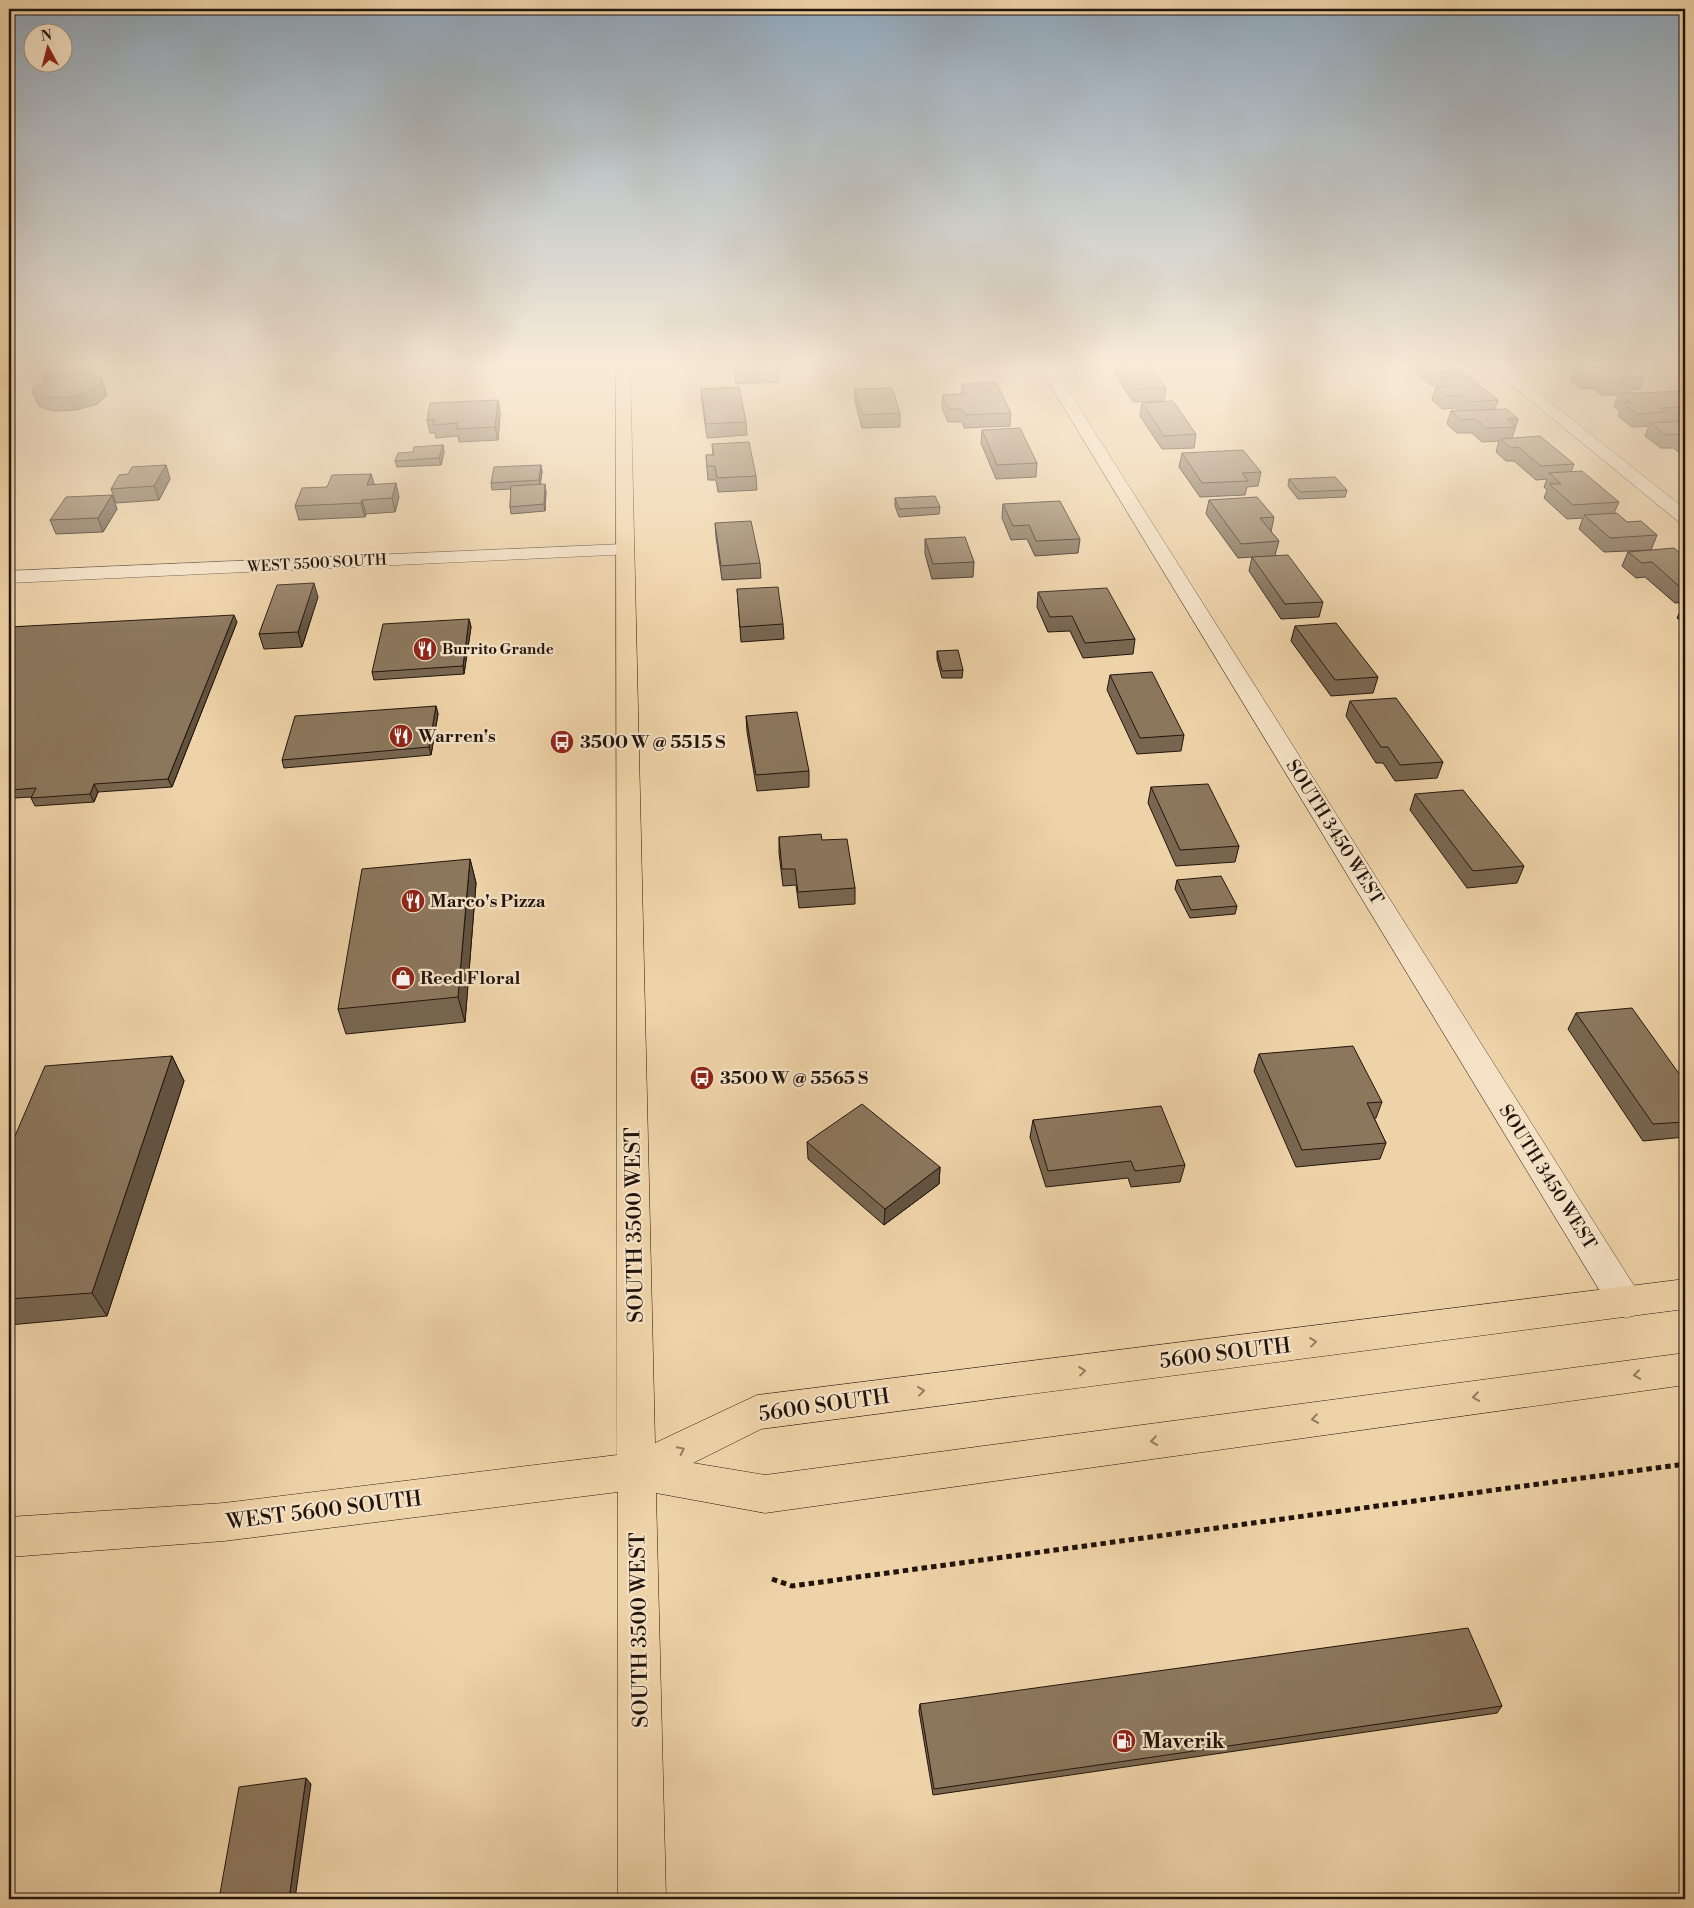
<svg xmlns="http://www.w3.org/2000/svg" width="1694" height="1908" font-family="'Libre Bodoni',serif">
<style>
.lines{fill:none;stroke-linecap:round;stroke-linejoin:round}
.minor-casing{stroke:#544433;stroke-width:1}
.major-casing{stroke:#21140c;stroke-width:1}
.path{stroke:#21140c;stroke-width:5;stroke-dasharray:5.5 4;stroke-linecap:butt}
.minor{fill:#f5e2c6;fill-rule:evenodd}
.major{fill:#efd3a8;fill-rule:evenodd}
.wall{fill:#786650;stroke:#21140c}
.shaded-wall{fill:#625341;stroke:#21140c}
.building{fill:#8c775d;stroke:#21140c}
.oneway{stroke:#927d62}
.labels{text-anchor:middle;stroke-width:4.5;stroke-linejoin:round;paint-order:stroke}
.far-street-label{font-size:15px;fill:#21140c;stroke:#f5e2c6}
.far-poi-label{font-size:15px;font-weight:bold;fill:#21140c;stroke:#f5e2c6;text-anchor:start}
.poi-label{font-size:18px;font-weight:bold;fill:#21140c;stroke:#f5e2c6;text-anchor:start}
.street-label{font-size:18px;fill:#21140c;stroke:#f5e2c6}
.near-street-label{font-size:21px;fill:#21140c;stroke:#f5e2c6}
.near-poi-label{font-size:21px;font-weight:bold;fill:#21140c;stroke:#f5e2c6;text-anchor:start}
</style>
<rect width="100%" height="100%" fill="#efd3a8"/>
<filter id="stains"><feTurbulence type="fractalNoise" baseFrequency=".004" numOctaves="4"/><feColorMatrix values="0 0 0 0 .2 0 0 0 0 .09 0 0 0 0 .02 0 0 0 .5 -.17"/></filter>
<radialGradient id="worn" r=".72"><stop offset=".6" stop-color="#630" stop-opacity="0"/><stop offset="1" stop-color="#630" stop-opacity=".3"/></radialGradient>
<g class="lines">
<g class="minor-casing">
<path id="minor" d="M 1037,363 L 1051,363 L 1638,1292 L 1643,1303 L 1638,1314 L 1626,1318 L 1614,1314 Z
M 1485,363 L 1501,363 L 1685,509 L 1685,523 L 1679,522 Z
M 625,544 L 632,546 L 634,550 L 632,554 L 9,583 L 9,571 Z"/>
</g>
<g class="major-casing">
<path id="major" d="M 616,363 L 630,363 L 655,1443 L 757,1395 L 1685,1279 L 1685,1309 L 761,1429 L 693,1463 L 765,1475 L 1685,1353 L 1685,1385 L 765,1513 L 656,1493 L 666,1899 L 618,1899 L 618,1492 L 224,1541 L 9,1557 L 9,1517 L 224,1503 L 617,1455 Z"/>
</g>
<path class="path" d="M 772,1579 L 792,1586 L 1685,1464"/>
<use href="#minor" class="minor"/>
<use href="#major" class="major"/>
</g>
<path class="wall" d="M 733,363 L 777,363 L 778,369 L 779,382 L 736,384 Z
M 1116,363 L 1148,363 L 1166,388 L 1164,401 L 1133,402 L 1114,373 Z
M 1406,363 L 1454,363 L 1464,371 L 1462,377 L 1498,400 L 1495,409 L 1518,419 L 1512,438 L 1574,464 L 1571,472 L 1619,502 L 1614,513 L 1627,522 L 1657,535 L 1651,550 L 1604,552 L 1579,529 L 1583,518 L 1567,519 L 1544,498 L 1547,490 L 1544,487 L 1547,479 L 1536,480 L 1514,461 L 1506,461 L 1496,452 L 1499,441 L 1482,442 L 1472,433 L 1457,433 L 1447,424 L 1451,411 L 1459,411 L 1456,408 L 1442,409 L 1432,400 L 1436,387 L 1438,387 L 1438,385 L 1431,385 Z
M 1548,364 L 1548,363 L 1598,363 L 1601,364 L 1600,367 L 1645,377 L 1640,389 L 1630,390 L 1628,393 L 1685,394 L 1685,417 L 1683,417 L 1682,420 L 1662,420 L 1661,422 L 1685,421 L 1685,455 L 1683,455 L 1673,448 L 1661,448 L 1645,436 L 1649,426 L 1632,427 L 1618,416 L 1620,411 L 1614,407 L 1618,395 L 1602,395 L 1593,388 L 1581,389 L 1571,381 L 1574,372 L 1561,373 Z
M 81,366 L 83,372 L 82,375 L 101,378 L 107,395 L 97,404 L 75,410 L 54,411 L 40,407 L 38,404 L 32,391 L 45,382 L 43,377 Z
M 962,384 L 1011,413 L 1010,426 L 964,428 L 962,422 L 948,422 L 942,408 L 943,395 L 961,394 Z
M 701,389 L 746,422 L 747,435 L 707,438 L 702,402 Z
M 855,389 L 900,413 L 900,427 L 862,428 L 855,402 Z
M 498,400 L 500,413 L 498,440 L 459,442 L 458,436 L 436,438 L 435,433 L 430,433 L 427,420 Z
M 1142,403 L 1196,434 L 1194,448 L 1162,449 L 1140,416 Z
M 982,430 L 1037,463 L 1036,477 L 996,479 L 981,443 Z
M 712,444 L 756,476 L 757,490 L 718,492 L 716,480 L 708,480 L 707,469 L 706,455 L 713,455 Z
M 443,445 L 444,452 L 441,465 L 397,467 L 395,461 L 413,452 Z
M 1182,453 L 1261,472 L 1258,486 L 1247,487 L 1245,495 L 1200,497 L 1179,467 Z
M 166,465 L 170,479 L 159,500 L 116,503 L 111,489 L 128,474 Z
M 541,465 L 542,472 L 540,485 L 546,491 L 545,511 L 511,514 L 510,507 L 511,489 L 492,490 L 491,483 Z
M 371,474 L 374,484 L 399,497 L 395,512 L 366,514 L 365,517 L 299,520 L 295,506 L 327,487 Z
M 1289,479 L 1347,490 L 1345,497 L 1298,499 L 1288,486 Z
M 112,495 L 117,509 L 103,532 L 56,534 L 50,520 Z
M 895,498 L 940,507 L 939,514 L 899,517 L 895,506 Z
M 1209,500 L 1274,517 L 1271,532 L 1279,541 L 1275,555 L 1323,602 L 1319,617 L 1281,619 L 1249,571 L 1252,557 L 1238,558 L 1206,514 Z
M 1003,504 L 1080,539 L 1078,553 L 1035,556 L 1027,539 L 1011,540 L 1002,518 Z
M 715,523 L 760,563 L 761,578 L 722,580 L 716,537 Z
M 925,539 L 974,562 L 973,577 L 932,579 L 925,554 Z
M 1628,552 L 1685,557 L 1685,602 L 1675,603 L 1645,577 L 1636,578 L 1622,566 Z
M 737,589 L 783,624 L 784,639 L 741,642 Z
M 1038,592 L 1135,639 L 1133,654 L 1083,658 L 1070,631 L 1048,632 L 1037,607 Z
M 318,597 L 302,647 L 264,649 L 259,634 Z
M 1684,603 L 1685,603 L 1685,624 L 1677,618 Z
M 469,619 L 471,627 L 464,674 L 374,680 L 372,672 Z
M 237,622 L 172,787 L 98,792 L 94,802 L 35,806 L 31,798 L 31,797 L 14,798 L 9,808 L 9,627 Z
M 1295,626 L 1378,677 L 1373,693 L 1331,696 L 1291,641 Z
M 937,651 L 963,670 L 962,678 L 942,678 L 937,659 Z
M 1110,675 L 1184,735 L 1181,751 L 1137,754 L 1107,690 Z
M 1350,701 L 1443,762 L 1437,778 L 1395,781 L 1383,763 L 1376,763 L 1346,716 Z
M 436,706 L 438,714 L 431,755 L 284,768 L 282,760 Z
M 746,716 L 809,771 L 809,787 L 757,791 L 747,732 Z
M 1151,787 L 1239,846 L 1235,862 L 1176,866 L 1148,803 Z
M 1415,794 L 1524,866 L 1517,883 L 1467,888 L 1410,810 Z
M 779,837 L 822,840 L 855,888 L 855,904 L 799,908 L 796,885 L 783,886 L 779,853 Z
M 470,859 L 476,883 L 465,1022 L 346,1034 L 338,1009 Z
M 1177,880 L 1237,906 L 1235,914 L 1190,918 L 1175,889 Z
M 1576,1013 L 1685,1082 L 1685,1137 L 1643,1141 L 1568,1029 Z
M 1259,1054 L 1382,1102 L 1376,1118 L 1374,1118 L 1386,1143 L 1380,1159 L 1296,1167 L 1254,1071 Z
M 172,1056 L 184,1081 L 107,1316 L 9,1325 L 9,1150 Z
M 1033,1120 L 1185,1165 L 1180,1182 L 1131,1187 L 1128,1178 L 1046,1187 L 1030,1137 Z
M 807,1142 L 940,1167 L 939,1184 L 884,1225 L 808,1159 Z
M 920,1704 L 1502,1706 L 1497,1713 L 933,1795 L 919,1711 Z"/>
<path class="shaded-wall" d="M 81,366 L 83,372 L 76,382 L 74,375 Z
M 101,378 L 107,395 L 97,404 L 75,410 L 70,397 Z
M 498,400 L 500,413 L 498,440 L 495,427 Z
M 443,445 L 444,452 L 441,465 L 439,458 Z
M 166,465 L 170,479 L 159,500 L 154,486 Z
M 541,465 L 542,472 L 540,487 L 539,480 Z
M 371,474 L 375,487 L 367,485 Z
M 396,483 L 399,497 L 395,512 L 392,498 Z
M 545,484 L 546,491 L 545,511 L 544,504 Z
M 112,495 L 117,509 L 103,532 L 98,518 Z
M 362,500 L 366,514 L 365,517 L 361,503 Z
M 314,583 L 318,597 L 302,647 L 298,632 Z
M 234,615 L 237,622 L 172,787 L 168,779 Z
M 469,619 L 471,627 L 464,674 L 463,666 Z
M 436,706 L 438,714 L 431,755 L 429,747 Z
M 94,784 L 98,792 L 94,802 L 90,794 Z
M 10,790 L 14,798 L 9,808 L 9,792 Z
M 470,859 L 476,883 L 465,1022 L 458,997 Z
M 172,1056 L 184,1081 L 107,1316 L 92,1293 Z
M 940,1167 L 939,1184 L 884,1225 L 885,1209 Z
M 306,1778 L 311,1784 L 295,1899 L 289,1899 Z"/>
<path class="building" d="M 734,363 L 777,363 L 778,369 L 735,371 Z
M 1118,363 L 1148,363 L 1166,388 L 1135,389 Z
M 1423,363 L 1454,363 L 1464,371 L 1435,372 Z
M 1558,363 L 1598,363 L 1601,364 L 1563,367 Z
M 81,366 L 74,375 L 43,377 L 51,367 Z
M 1630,366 L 1645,377 L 1627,377 L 1633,381 L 1607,382 L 1597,375 L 1586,376 L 1575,368 Z
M 88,374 L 101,378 L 102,382 L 92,391 L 70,397 L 49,398 L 35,394 L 32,391 L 34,387 L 55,377 Z
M 1468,376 L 1498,400 L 1468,402 L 1460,395 L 1446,396 L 1436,387 L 1450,386 L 1440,378 Z
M 996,382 L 1011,413 L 965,415 L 962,409 L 948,409 L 943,395 L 966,394 L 962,384 Z
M 739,387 L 746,422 L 706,424 L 701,389 Z
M 892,388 L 900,413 L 862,415 L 855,389 Z
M 1681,391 L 1685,394 L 1685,404 L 1683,404 L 1685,405 L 1685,407 L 1659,408 L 1665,412 L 1637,414 L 1623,403 L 1631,403 L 1619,394 Z
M 498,400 L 495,427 L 457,429 L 458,423 L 434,425 L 434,419 L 427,420 L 430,403 Z
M 1173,401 L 1196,434 L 1164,436 L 1142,403 Z
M 1507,409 L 1518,419 L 1507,419 L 1516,427 L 1486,428 L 1476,419 L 1461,420 L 1451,411 Z
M 1685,421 L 1685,439 L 1679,434 L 1666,435 L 1650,423 Z
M 1020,428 L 1037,463 L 997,465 L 982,430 Z
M 1540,436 L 1574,464 L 1541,466 L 1518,447 L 1511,448 L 1500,439 Z
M 749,442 L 756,476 L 717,478 L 715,466 L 707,466 L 706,455 L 714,455 L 712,444 Z
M 443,445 L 439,458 L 395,461 L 398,453 L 413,452 L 414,447 Z
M 1243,450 L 1261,472 L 1242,473 L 1248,481 L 1202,483 L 1182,453 Z
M 166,465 L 154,486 L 111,489 L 119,475 L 128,474 L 132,467 Z
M 541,465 L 539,480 L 491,483 L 494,467 Z
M 1582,471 L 1619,502 L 1573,505 L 1549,484 L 1561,484 L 1549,473 Z
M 371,474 L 367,485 L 396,483 L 392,498 L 362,500 L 361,503 L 295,506 L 302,488 L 327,487 L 332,475 Z
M 1335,477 L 1347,490 L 1300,492 L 1289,479 Z
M 545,484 L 544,504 L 510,507 L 511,486 Z
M 112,495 L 98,518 L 50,520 L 66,497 Z
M 935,496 L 940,507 L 899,509 L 895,498 Z
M 1257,497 L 1274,517 L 1260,518 L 1279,541 L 1241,544 L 1209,500 Z
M 1060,501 L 1080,539 L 1036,541 L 1029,525 L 1013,526 L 1003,504 Z
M 1617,513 L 1627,522 L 1641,521 L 1657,535 L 1610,538 L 1584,515 Z
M 751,521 L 760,563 L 721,566 L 715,523 Z
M 965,537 L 974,562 L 933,564 L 925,539 Z
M 1674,548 L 1685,557 L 1685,588 L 1681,588 L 1652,562 L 1642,563 L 1628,552 Z
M 1288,555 L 1323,602 L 1285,604 L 1252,557 Z
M 314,583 L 298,632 L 259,634 L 277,585 Z
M 778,587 L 783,624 L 740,627 L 737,589 Z
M 1107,588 L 1135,639 L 1085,643 L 1072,616 L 1050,617 L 1038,592 Z
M 234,615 L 168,779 L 94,784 L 90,794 L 31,798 L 36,788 L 10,790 L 9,792 L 9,627 Z
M 469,619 L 463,666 L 372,672 L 383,624 Z
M 1336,623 L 1378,677 L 1335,680 L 1295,626 Z
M 958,650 L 963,670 L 942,671 L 937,651 Z
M 1152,672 L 1184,735 L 1140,738 L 1110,675 Z
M 1396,698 L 1443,762 L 1400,765 L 1388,747 L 1381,747 L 1350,701 Z
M 436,706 L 429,747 L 282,760 L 295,716 Z
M 797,712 L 809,771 L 756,775 L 746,716 Z
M 1208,784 L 1239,846 L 1180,850 L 1151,787 Z
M 1463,790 L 1524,866 L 1473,871 L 1415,794 Z
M 821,834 L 822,840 L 847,839 L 855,888 L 798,892 L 795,869 L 782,869 L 779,837 Z
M 470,859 L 458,997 L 338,1009 L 362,869 Z
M 1221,876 L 1237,906 L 1191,910 L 1177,880 Z
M 1632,1008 L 1685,1082 L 1685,1122 L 1653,1124 L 1576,1013 Z
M 1353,1046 L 1382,1102 L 1367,1103 L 1386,1143 L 1302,1150 L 1259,1054 Z
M 172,1056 L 92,1293 L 9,1299 L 9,1150 L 45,1066 Z
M 862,1104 L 940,1167 L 885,1209 L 807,1142 Z
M 1161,1106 L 1185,1165 L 1135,1171 L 1131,1161 L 1048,1171 L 1033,1120 Z
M 1468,1628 L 1502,1706 L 934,1789 L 920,1704 Z
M 306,1778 L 289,1899 L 219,1899 L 239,1787 Z"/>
<defs><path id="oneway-chevron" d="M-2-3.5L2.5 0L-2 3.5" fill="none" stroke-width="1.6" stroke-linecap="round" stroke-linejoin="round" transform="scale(1.25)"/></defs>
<g class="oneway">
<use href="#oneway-chevron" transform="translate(1313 1342) rotate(-7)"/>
<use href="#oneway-chevron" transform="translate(1082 1371) rotate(-7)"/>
<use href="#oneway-chevron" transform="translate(1637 1375) rotate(172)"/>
<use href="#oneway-chevron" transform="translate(921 1391) rotate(-7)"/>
<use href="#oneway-chevron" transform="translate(1476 1397) rotate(172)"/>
<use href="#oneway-chevron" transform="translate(1315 1419) rotate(172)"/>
<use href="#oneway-chevron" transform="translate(1154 1441) rotate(172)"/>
<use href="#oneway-chevron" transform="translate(681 1450) rotate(-26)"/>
</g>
<linearGradient id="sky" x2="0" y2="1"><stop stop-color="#8fa6b9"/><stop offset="0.58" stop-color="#f8ebd8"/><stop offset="1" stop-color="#f8ebd8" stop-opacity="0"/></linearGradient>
<rect width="1694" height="630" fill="url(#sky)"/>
<defs>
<g id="restaurant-disc" transform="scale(1.25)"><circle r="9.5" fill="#8f2418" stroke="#f5e2c6"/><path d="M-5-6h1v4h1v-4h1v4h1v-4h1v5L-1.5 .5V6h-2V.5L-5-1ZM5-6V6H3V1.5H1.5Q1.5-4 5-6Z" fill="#fff"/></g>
<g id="bus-disc" transform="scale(1.25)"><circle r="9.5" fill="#8f2418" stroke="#f5e2c6"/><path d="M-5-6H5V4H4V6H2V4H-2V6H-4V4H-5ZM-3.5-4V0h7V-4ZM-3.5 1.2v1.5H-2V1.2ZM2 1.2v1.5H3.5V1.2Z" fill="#fff"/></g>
<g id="shop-disc" transform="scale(1.25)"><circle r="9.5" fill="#8f2418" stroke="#f5e2c6"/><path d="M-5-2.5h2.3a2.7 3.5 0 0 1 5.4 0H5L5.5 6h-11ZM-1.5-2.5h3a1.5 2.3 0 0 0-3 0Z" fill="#fff"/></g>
<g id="fuel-disc" transform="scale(1.25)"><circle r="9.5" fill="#8f2418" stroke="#f5e2c6"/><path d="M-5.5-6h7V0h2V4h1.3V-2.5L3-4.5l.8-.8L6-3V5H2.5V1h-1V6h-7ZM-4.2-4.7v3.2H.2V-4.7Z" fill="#fff"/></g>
</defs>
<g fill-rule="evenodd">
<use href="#restaurant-disc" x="425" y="649"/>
<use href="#restaurant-disc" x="401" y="736"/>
<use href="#bus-disc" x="562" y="742"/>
<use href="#restaurant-disc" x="413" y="901"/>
<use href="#shop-disc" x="403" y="978"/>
<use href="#bus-disc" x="702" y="1078"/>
<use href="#fuel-disc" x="1124" y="1741"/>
</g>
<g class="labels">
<g class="far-street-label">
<text transform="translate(317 563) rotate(-3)" y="5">WEST 5500 SOUTH</text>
</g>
<g class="far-poi-label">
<text x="442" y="654">Burrito Grande</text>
</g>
<g class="poi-label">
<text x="418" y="742">Warren's</text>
<text x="580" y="748">3500 W @ 5515 S</text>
<text x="430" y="907">Marco's Pizza</text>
<text x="420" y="984">Reed Floral</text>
<text x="720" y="1084">3500 W @ 5565 S</text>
</g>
<g class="street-label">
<text transform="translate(1335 832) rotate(58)" y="6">SOUTH 3450 WEST</text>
<text transform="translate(1548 1177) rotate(58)" y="6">SOUTH 3450 WEST</text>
</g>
<g class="near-street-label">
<text transform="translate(634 1225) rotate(-91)" y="7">SOUTH 3500 WEST</text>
<text transform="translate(1225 1353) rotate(-7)" y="7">5600 SOUTH</text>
<text transform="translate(824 1405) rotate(-8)" y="7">5600 SOUTH</text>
<text transform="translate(324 1510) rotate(-7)" y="7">WEST 5600 SOUTH</text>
<text transform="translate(639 1630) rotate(-91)" y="7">SOUTH 3500 WEST</text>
</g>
<g class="near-poi-label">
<text x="1142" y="1748">Maverik</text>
</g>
</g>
<rect width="1694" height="1908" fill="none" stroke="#efd3a8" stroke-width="30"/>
<rect x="10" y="10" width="1674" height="1888" fill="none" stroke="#21140c" stroke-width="2.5"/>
<rect x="15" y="15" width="1664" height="1878" fill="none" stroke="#21140c"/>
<g transform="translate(48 48) rotate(353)"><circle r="24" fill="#f5e2c6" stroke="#a0907c"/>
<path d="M0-4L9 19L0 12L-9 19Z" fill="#8f2418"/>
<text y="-8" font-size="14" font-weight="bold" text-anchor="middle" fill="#21140c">N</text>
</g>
<rect width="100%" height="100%" filter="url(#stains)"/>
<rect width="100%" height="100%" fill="url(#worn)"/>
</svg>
